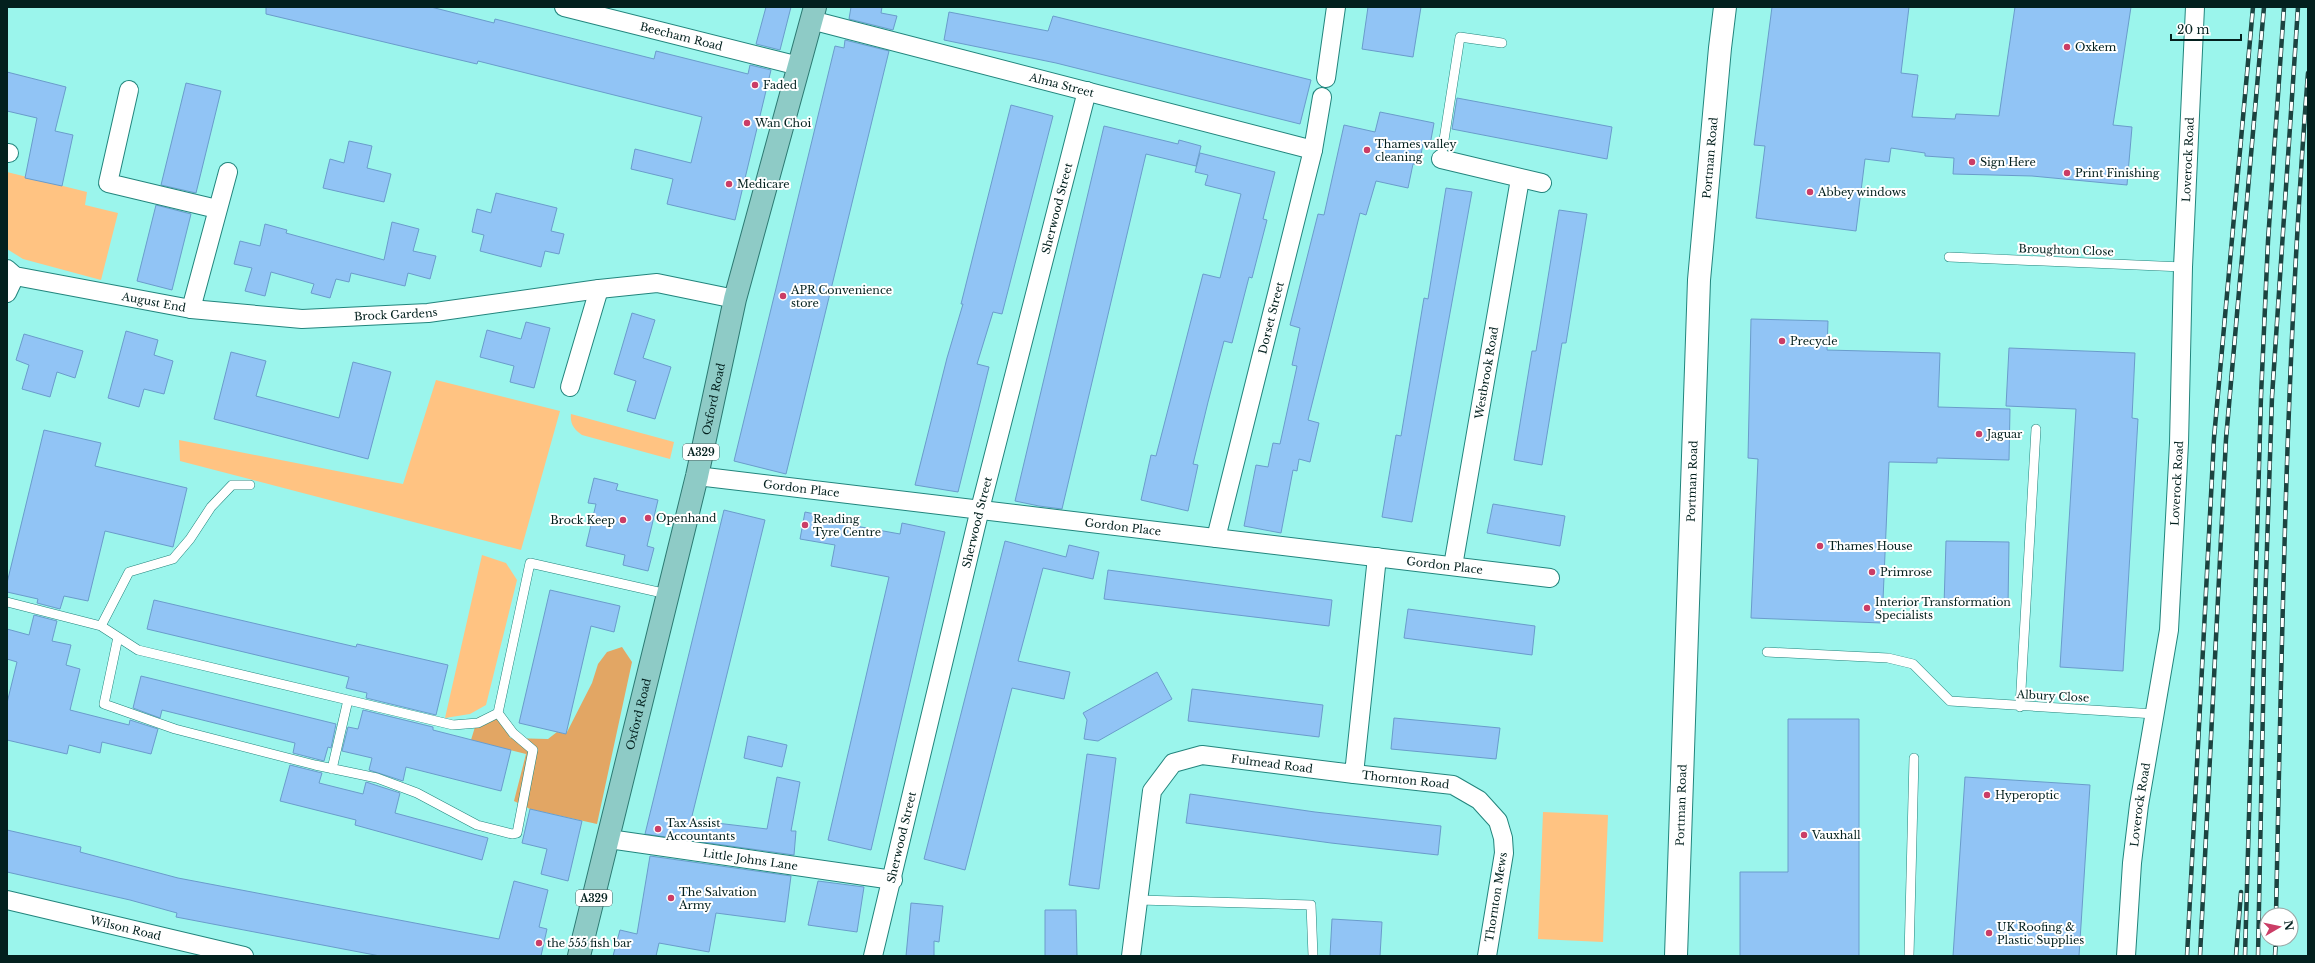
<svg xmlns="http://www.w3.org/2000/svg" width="2315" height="963" font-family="'Libre Baskerville',serif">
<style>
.green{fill:#ffc382}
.forest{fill:#e2a664}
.building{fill:#91c4f5;stroke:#6a9ccb}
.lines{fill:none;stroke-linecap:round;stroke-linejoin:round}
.service-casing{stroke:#22857d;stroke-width:10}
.minor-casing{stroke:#22857d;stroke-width:20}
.tertiary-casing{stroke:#22857d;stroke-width:24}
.primary-casing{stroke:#2c7972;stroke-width:24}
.service{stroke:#fff;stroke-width:9}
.minor{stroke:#fff;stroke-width:18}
.tertiary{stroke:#fff;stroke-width:22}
.primary{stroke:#8ecbc6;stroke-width:22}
.rail-casing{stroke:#1c4340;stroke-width:4.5}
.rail{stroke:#fff;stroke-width:3;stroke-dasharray:9;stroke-linecap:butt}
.poi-dot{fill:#cb3d66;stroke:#fff;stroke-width:1.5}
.labels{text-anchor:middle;stroke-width:4;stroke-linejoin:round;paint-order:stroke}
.shield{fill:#fff;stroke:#4f6362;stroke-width:1}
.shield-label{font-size:10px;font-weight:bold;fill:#03201e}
.street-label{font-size:11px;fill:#03201e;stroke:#fff}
.poi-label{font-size:11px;fill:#03201e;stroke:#fff;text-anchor:start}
</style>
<rect width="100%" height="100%" fill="#9bf5ec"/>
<path class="green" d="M 7,172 L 87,192 L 85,205 L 118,213 L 101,280 L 23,259 L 7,249 Z
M 436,380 L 560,411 L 521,550 L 180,461 L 179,440 L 403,484 Z
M 571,414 L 674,442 L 670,459 L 582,435 C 574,429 570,424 571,414 Z
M 482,555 L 506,563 L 517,580 L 486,705 L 470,714 L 445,718 Z
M 1543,812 L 1608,815 L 1603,942 L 1538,939 Z"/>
<path class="forest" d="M 622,647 L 632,662 L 597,824 L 530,809 L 514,801 L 526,754 L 471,740 L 478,717 L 504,713 L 510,738 L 548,739 L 557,732 L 566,734 L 592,683 L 598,664 L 607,652 Z"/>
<path class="building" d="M 266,7 L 431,7 L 494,23 L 495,19 L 654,59 L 656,51 L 748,74 L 750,65 L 771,70 L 735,220 L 667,204 L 673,179 L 631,169 L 635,149 L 691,163 L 702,117 L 478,61 L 477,64 L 266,14 Z
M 766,7 L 791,7 L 780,50 L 756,44 Z
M 851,7 L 882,7 L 881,13 L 897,16 L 893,30 L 849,19 Z
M 1368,7 L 1421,7 L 1413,57 L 1362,49 Z
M 1772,7 L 1909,7 L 1901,73 L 1918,75 L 1912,117 L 1955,119 L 1956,114 L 1999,116 L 2015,7 L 2131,7 L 2113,125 L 2132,127 L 2127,185 L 2032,176 L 1953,174 L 1954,158 L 1925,156 L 1925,153 L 1891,148 L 1889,162 L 1865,159 L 1856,231 L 1756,218 L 1765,146 L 1754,145 Z
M 949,12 L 1048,31 L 1053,16 L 1311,80 L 1300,124 L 1056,63 L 944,40 Z
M 845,40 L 889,51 L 786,474 L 734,461 L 835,46 L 844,48 Z
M 7,72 L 66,87 L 55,131 L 73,135 L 62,186 L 25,178 L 37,118 L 7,111 Z
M 186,83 L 221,91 L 196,193 L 161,185 Z
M 1457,98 L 1612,127 L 1607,159 L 1452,129 Z
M 1011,105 L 1053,116 L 1002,314 L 993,312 L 977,364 L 989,367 L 958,492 L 915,485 L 947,358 L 963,304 L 961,304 Z
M 1380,112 L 1434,123 L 1430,145 L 1423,144 L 1419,165 L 1413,164 L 1408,188 L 1376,181 L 1366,215 L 1360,213 L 1308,420 L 1319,423 L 1310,462 L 1299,459 L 1297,471 L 1293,470 L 1281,533 L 1244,526 L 1256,465 L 1268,467 L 1273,443 L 1280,444 L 1297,366 L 1292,365 L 1300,328 L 1290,325 L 1318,214 L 1324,215 L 1344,125 L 1375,132 Z
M 1104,126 L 1178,144 L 1179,140 L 1201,146 L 1196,166 L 1146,154 L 1062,509 L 1039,506 L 1015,501 Z
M 349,141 L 372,146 L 367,168 L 391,174 L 384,202 L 323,188 L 330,159 L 344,163 Z
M 1200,153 L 1275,172 L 1263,219 L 1267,220 L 1252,278 L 1249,277 L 1232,343 L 1224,341 L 1208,402 L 1193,464 L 1198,465 L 1188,511 L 1141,500 L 1151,455 L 1156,456 L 1203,274 L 1220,278 L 1241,194 L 1205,185 L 1208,175 L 1195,172 Z
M 1446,188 L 1472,192 L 1412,522 L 1382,517 L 1396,435 L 1401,436 L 1424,298 L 1428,299 Z
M 496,193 L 557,208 L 551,231 L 564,234 L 559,254 L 545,251 L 541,267 L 480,251 L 484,235 L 472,232 L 477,209 L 491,213 Z
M 156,205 L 191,214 L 172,290 L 137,281 Z
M 1559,210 L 1587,214 L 1566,343 L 1562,343 L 1542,465 L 1514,460 L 1532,351 L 1536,351 Z
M 392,222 L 419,229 L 413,251 L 436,256 L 430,279 L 408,273 L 405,286 L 351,273 L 349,282 L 336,279 L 330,298 L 311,293 L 314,284 L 271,272 L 265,296 L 245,291 L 252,268 L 234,264 L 240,241 L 260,246 L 265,224 L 287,230 L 286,233 L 384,260 Z
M 632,313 L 655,320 L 643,358 L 671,367 L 655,419 L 627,411 L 636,381 L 614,374 Z
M 1751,319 L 1828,321 L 1827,350 L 1940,353 L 1938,407 L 2010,409 L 2009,460 L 1937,458 L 1937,463 L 1889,462 L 1882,623 L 1751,618 L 1758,459 L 1748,458 Z
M 526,322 L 550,328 L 534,388 L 510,382 L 514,366 L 480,357 L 487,330 L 521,339 Z
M 126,331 L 158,340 L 154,355 L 173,361 L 164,394 L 144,389 L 139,407 L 108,398 Z
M 24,334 L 83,351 L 75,378 L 57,372 L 50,397 L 22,389 L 29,365 L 16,360 Z
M 2009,348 L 2135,353 L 2132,418 L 2138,419 L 2123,671 L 2060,667 L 2076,409 L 2006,406 Z
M 231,352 L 266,361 L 256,396 L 339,418 L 353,362 L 391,372 L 368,459 L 214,419 Z
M 44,430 L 101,443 L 95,466 L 187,488 L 173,547 L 105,531 L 88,601 L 64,596 L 60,609 L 37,603 L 38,599 L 7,592 L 7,583 Z
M 594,478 L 618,484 L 616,490 L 658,500 L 647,546 L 654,548 L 648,571 L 623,565 L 625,555 L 586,546 L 596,504 L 588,503 Z
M 1493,504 L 1565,516 L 1560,546 L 1487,533 Z
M 724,510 L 765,520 L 691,820 L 767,829 L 777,777 L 800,782 L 791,831 L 796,831 L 794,855 L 645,834 Z
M 805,512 L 839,519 L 839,523 L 900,534 L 902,523 L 945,532 L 871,850 L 828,840 L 889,577 L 831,566 L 835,545 L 800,539 Z
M 1005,541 L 1066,557 L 1069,545 L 1099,552 L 1093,579 L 1043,568 L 1018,661 L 1070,672 L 1064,699 L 1012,688 L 965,870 L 924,859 Z
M 1946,541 L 2009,542 L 2008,606 L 1944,605 Z
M 1108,570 L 1332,600 L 1329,626 L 1104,599 Z
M 550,590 L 620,606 L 614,632 L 591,626 L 566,734 L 519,723 Z
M 154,600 L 356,647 L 357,644 L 448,665 L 436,715 L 366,698 L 367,693 L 346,688 L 349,677 L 147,629 Z
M 1408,609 L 1535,626 L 1532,655 L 1404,638 Z
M 34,615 L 57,621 L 52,641 L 71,645 L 66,665 L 80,669 L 70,710 L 129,725 L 130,720 L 158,729 L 151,754 L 102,742 L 100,753 L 69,745 L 67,754 L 7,740 L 7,703 L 17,662 L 7,659 L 7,629 L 29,635 Z
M 1157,672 L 1172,699 L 1098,741 L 1084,739 L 1087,720 L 1083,713 Z
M 141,676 L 336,724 L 331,748 L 328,747 L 324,761 L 293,753 L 295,743 L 162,710 L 160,718 L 133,708 Z
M 1192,689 L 1323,705 L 1319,737 L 1188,721 Z
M 363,710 L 433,727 L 433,730 L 511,750 L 501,791 L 406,767 L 403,781 L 369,770 L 372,758 L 342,751 L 348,727 L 358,729 Z
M 1394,718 L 1500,728 L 1496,759 L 1391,749 Z
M 1788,719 L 1859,719 L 1859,956 L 1740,956 L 1740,872 L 1788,872 Z
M 748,736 L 787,745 L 782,767 L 744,758 Z
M 1087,754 L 1116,758 L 1099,889 L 1069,885 Z
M 290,765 L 322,773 L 319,783 L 363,794 L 366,782 L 400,793 L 395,813 L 488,838 L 482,860 L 355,825 L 356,820 L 280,801 Z
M 1965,777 L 2090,785 L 2079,956 L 1953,956 Z
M 1190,794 L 1315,812 L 1441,826 L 1438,855 L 1331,843 L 1186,823 Z
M 530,809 L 582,821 L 568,881 L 541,874 L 547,849 L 522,843 Z
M 7,830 L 81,847 L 80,852 L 178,878 L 499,939 L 514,881 L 548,890 L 539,927 L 547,929 L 541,956 L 380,956 L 176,917 L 177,913 L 130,900 L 7,872 Z
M 650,856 L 791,876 L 785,922 L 716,913 L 709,952 L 659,943 L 656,956 L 613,956 L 620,930 L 637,934 Z
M 818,881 L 864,887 L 857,932 L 808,925 Z
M 911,903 L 943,906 L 939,942 L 934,941 L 934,956 L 906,956 Z
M 1045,910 L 1076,910 L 1077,956 L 1045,956 Z
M 1332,919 L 1382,922 L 1380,956 L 1330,956 Z"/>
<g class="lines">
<g class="service-casing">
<path id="service" d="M 1441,159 L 1460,37 L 1502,43
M 1949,257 L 2183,267
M 7,602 L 101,626 L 138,650 L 453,725 L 478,723 L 498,713
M 101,626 L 129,572 L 173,559 L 190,539 L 211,507 L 232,485 L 250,485
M 118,637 L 104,704 L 175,729 L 315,765 L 377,778 L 417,793 L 477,825 L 512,834 L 517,833 L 533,750 L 513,733 L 498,713 L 530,563 L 667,594
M 1767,652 L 1888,658 L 1913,664 L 1950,701 L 2155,714
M 2020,707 L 2036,429
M 332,769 L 348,700
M 1139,900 L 1311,905 L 1313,956
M 1909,956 L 1914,758"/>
</g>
<g class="minor-casing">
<g id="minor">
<path id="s1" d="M 564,7 L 799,66"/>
<path id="s2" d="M 811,20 L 1313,150"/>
<path d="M 1326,78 L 1336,7"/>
<path d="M 129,90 L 108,183 L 217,209"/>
<path d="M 7,153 L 9,153"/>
<path d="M 1441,159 L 1542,183"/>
<path id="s3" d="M 7,269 L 15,276 L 191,309 L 302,319 L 428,313 L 599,289 L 657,283 L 735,299"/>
<path d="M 7,293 L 15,276"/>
<path d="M 191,309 L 228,172"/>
<path d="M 570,387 L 599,289"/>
<path id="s4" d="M 697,476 L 1550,578"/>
<path id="s5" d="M 1216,538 L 1313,150 L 1322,97"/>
<path id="s6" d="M 1453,566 L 1520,179"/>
<path id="s7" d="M 1354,774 L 1453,785 L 1479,800 L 1498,821 L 1503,838 L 1504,853 L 1487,956"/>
<path id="s8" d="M 609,839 L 893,880"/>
<path id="s9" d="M 7,900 L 244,956"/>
<path id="s10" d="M 873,956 L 980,509 L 1087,91"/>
<path id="s11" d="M 1131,956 L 1152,791 L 1173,763 L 1202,755 L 1354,774 L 1377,557"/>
<path id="s12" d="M 2126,956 L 2132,863 L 2139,805 L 2169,630 L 2179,443 L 2183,267 L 2195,7"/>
</g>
</g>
<g class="tertiary-casing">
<g id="tertiary">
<path id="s13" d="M 1676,956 L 1699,280 L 1720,48 L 1725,7"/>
</g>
</g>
<g class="primary-casing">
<g id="primary">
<path id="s14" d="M 579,956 L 697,476 L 735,299 L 815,7"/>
</g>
</g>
<use href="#service" class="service"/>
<use href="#minor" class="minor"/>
<use href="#tertiary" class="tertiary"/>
<use href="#primary" class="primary"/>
<g class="rail-casing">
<path id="rail" d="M 2276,915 C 2282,634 2286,353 2308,73
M 2187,956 L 2214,438 L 2253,7
M 2200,956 L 2226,439 L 2264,7
M 2236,956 L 2241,892
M 2245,956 L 2261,396 L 2268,241 L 2284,7
M 2258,956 L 2265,607 L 2272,397 L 2298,7
M 2275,956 L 2276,939"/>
</g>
<use href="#rail" class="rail"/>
</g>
<g class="poi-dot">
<circle cx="2067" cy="47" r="4"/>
<circle cx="755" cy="85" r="4"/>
<circle cx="747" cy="123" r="4"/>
<circle cx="1367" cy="150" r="4"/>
<circle cx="1972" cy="162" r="4"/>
<circle cx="2067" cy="173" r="4"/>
<circle cx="729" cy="184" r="4"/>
<circle cx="1810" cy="192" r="4"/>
<circle cx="783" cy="296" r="4"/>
<circle cx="1782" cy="341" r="4"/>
<circle cx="1979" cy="434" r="4"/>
<circle cx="648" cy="518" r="4"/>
<circle cx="623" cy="520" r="4"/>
<circle cx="805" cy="525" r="4"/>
<circle cx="1820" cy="546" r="4"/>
<circle cx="1872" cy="572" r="4"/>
<circle cx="1867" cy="608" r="4"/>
<circle cx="1987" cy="795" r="4"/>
<circle cx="658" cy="829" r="4"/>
<circle cx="1804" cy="835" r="4"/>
<circle cx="671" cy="898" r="4"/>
<circle cx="1989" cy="933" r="4"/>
<circle cx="539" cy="943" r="4"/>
</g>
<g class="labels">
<g class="shield">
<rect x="683" y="444" width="36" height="16" rx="3"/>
<rect x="576" y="890" width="36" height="16" rx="3"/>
</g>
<g class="shield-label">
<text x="701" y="456">A329</text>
<text x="594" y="902">A329</text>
</g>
<g class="street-label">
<text dy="4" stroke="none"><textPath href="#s1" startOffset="121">Beecham Road</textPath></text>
<text dy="4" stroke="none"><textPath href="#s2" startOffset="259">Alma Street</textPath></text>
<text dy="4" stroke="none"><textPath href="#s13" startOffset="799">Portman Road</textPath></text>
<text dy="4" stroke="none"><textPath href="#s12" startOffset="800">Loverock Road</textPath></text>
<text dy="4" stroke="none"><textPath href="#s10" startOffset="770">Sherwood Street</textPath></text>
<text transform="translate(2066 250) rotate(2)" y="4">Broughton Close</text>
<text dy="4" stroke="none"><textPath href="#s3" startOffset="152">August End</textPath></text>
<text dy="4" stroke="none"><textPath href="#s3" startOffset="395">Brock Gardens</textPath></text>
<text dy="4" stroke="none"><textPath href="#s5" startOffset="227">Dorset Street</textPath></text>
<text dy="4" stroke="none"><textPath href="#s6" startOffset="196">Westbrook Road</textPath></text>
<text dy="4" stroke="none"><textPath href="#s14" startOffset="573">Oxford Road</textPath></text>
<text dy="4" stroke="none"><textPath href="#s13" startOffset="475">Portman Road</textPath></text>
<text dy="4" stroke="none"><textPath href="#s12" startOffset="476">Loverock Road</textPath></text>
<text dy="4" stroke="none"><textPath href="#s4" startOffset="105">Gordon Place</textPath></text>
<text dy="4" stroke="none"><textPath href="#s10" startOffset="446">Sherwood Street</textPath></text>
<text dy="4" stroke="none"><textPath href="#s4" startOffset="429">Gordon Place</textPath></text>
<text dy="4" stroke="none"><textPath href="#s4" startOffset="753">Gordon Place</textPath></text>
<text transform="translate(2053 696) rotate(3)" y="4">Albury Close</text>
<text dy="4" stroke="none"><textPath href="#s14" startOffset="249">Oxford Road</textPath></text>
<text dy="4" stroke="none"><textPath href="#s11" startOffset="302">Fulmead Road</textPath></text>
<text dy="4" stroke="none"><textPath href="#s7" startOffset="52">Thornton Road</textPath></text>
<text dy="4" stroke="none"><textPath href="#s12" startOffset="152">Loverock Road</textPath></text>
<text dy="4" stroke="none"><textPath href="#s13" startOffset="151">Portman Road</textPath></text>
<text dy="4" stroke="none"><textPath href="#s10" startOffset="122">Sherwood Street</textPath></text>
<text dy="4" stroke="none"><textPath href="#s8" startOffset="143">Little Johns Lane</textPath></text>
<text transform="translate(1496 897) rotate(-81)" y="4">Thornton Mews</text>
<text dy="4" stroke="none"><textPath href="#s9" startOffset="122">Wilson Road</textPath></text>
</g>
<g class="poi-label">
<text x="2075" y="51">Oxkem</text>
<text x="763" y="89">Faded</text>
<text x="755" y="127">Wan Choi</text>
<text x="1375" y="148">Thames valley<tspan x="1375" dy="13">cleaning</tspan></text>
<text x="1980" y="166">Sign Here</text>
<text x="2075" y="177">Print Finishing</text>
<text x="737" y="188">Medicare</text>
<text x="1818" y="196">Abbey windows</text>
<text x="791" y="294">APR Convenience<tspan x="791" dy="13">store</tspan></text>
<text x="1790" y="345">Precycle</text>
<text x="1987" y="438">Jaguar</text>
<text x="656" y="522">Openhand</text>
<text x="813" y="523">Reading<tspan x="813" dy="13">Tyre Centre</tspan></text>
<text x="615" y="524" text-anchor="end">Brock Keep</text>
<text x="1828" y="550">Thames House</text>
<text x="1880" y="576">Primrose</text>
<text x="1875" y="606">Interior Transformation<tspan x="1875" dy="13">Specialists</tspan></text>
<text x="1995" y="799">Hyperoptic</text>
<text x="666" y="827">Tax Assist<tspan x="666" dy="13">Accountants</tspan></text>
<text x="1812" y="839">Vauxhall</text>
<text x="679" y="896">The Salvation<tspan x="679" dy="13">Army</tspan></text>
<text x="1997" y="931">UK Roofing &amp;<tspan x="1997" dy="13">Plastic Supplies</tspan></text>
<text x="547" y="947">the 555 fish bar</text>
</g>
</g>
<rect width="2315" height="963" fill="none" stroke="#03201e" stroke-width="16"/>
<g transform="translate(2279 927) rotate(81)"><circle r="19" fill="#ffffff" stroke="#9aa6a5"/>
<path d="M0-3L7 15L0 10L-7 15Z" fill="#cb3d66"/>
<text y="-6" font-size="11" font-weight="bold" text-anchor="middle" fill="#03201e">N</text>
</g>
<path d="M2171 34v6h70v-6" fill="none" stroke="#03201e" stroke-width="2"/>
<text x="2177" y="34" font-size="12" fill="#03201e" stroke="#ffffff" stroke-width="3" paint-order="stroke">20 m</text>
</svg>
